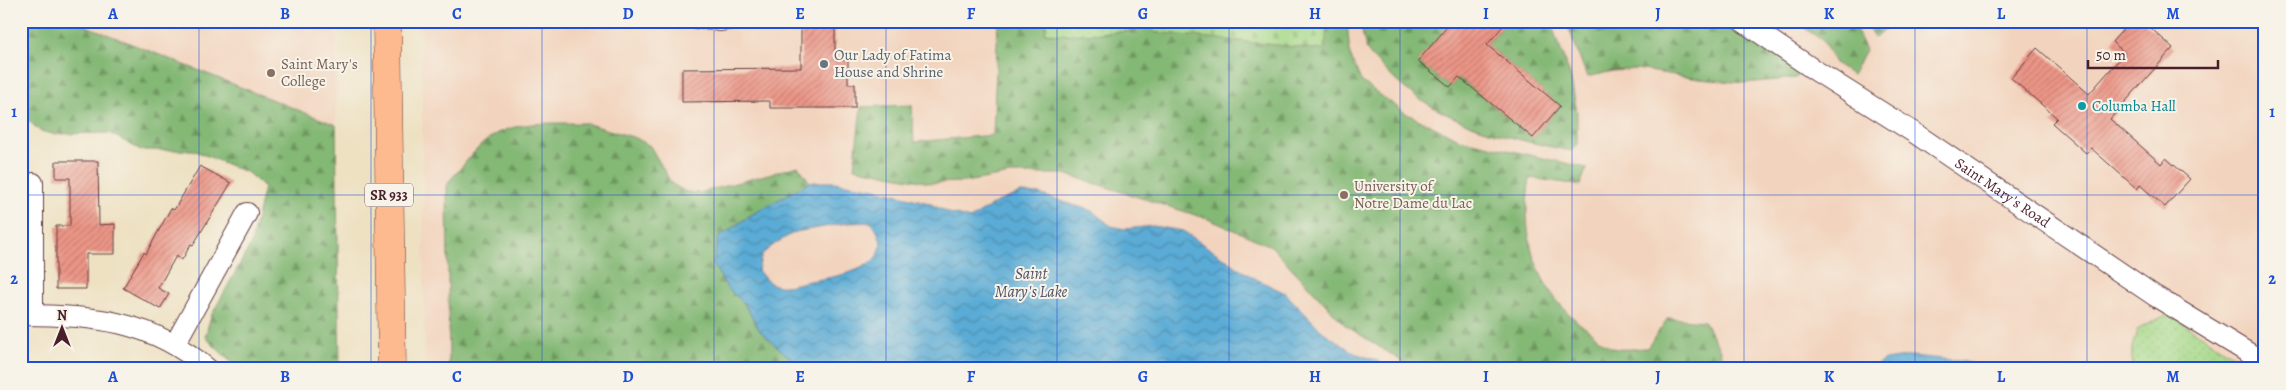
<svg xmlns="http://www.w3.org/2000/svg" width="2286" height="390" font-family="Alegreya,serif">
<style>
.built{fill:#f2d4be}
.grass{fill:url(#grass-dots);stroke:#777c5a}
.forest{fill:url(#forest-firs);stroke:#666c50}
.cemetery{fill:url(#cemetery-stones);stroke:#777c5a}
.water{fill:url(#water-waves);stroke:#526580;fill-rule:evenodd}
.building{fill:url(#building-hatch)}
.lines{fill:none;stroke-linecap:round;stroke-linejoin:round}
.lane-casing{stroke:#633c42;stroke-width:12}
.street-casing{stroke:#633c42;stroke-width:22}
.primary-casing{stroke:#633c42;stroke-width:29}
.lane{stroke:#fff;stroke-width:10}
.street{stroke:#fff;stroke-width:20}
.primary{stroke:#fcba8e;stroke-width:28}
.grid{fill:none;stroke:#1d4ed8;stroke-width:1;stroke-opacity:0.55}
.worship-dot{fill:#6b7280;stroke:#f7f3e8;stroke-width:2}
.education-dot{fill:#8d6e63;stroke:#f7f3e8;stroke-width:2}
.culture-dot{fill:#0f9aa8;stroke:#f7f3e8;stroke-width:2}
.labels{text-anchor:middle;stroke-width:4;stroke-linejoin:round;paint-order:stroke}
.shield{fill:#f7f3e8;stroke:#7e5f64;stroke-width:1}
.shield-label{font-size:14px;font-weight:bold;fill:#4a1f2b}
.worship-label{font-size:15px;fill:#5b616d;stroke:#f7f3e8;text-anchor:start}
.education-label{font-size:15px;fill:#785e54;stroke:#f7f3e8;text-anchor:start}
.culture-label{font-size:15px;fill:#0d838f;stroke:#f7f3e8;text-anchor:start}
.street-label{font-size:15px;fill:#4a1f2b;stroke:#f7f3e8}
.water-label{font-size:16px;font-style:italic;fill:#505066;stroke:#f7f3e8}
.neatline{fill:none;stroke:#1d4ed8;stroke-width:2}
.grid-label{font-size:16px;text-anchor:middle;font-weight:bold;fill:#1d4ed8}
</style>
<defs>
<pattern id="grass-dots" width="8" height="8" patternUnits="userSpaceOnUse" patternTransform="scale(1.25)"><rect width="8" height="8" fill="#a4d888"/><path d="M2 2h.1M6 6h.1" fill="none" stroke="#8fb976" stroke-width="1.8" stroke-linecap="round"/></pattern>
<pattern id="forest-firs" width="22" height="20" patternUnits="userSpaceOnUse" patternTransform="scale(1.25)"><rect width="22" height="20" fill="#83b874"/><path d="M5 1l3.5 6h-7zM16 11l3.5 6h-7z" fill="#6d955f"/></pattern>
<pattern id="cemetery-stones" width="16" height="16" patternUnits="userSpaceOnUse" patternTransform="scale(1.25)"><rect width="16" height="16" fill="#a4d888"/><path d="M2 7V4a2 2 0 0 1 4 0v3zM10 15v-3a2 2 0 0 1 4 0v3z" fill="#8fb976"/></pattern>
<pattern id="water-waves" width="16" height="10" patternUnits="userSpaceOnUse" patternTransform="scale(1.25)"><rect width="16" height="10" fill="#5aabd5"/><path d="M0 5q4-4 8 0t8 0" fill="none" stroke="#4c8bad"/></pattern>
<pattern id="building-hatch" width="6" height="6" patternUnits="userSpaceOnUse" patternTransform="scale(1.25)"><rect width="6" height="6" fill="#ec9687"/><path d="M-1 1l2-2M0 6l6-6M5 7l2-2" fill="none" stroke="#c17a6f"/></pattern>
</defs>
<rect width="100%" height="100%" fill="#f7f3e8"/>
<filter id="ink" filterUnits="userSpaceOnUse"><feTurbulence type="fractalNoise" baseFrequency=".02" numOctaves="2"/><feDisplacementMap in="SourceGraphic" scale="10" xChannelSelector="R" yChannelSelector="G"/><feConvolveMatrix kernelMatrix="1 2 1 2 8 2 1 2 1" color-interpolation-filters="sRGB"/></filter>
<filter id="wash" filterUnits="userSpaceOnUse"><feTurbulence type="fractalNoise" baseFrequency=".0096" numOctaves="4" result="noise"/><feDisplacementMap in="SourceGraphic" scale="20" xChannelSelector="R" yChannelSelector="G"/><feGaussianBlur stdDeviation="1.12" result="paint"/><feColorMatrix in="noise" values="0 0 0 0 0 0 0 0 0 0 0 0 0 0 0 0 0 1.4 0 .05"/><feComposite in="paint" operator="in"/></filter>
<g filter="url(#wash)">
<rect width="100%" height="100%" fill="#eee1c2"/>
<path class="built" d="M 74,21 L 336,21 L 336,125 Z
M 421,21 L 2265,21 L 2265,369 L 425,369 Z"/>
<path class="grass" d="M 1047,21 L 1136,21 L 1135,31 C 1104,32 1074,37 1045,33 Z
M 2168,314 L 2254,369 L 2132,369 L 2132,348 L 2137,330 Z"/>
<path class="forest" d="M 21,21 L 74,21 L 336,125 L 340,369 L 238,369 L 205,337 L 211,316 L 251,244 L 264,187 L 248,173 L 193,150 L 141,150 L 109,133 L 53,134 L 40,131 L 21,114 Z
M 998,21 L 1047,21 L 1045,33 C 1074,37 1104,32 1134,31 L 1136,21 L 1155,21 L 1154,32 L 1324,50 L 1327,21 L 1347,21 L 1350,55 L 1361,81 L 1405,113 L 1459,139 L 1587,168 L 1580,185 L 1530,178 C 1519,238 1537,293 1588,330 C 1595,335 1604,345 1613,348 C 1622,351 1637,348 1647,348 L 1668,318 L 1704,321 L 1720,350 L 1726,369 L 1414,369 L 1345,325 L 1271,246 L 1208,219 L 1065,174 L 1010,174 L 965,182 L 930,183 L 854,168 L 861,107 L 912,105 L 914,142 L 993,135 Z
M 1360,21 L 1452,21 L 1419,61 L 1450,87 L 1459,77 L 1533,138 L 1560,106 L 1487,45 L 1507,21 L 1550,21 L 1570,75 L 1577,112 L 1577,144 L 1571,151 C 1502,137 1432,121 1383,68 C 1378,62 1368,55 1366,47 C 1363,39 1362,30 1360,21 Z
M 1566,21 L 1727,21 L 1790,63 L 1800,73 L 1796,78 L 1745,83 L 1699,79 L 1636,69 L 1613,71 L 1587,77 Z
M 1795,21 L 1852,21 L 1866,50 L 1852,75 L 1835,63 L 1823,41 Z
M 1867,21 L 1896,21 L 1874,38 Z
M 585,123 L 636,138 L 650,146 L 672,184 L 686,192 L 699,193 L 798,166 L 810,182 L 751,215 L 718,238 L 727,288 L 744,303 L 760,331 L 792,360 L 809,369 L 712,369 L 707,361 L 695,369 L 449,369 L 447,186 L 450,180 C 463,167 475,148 490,138 C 518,119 554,124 585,123 Z"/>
<path class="cemetery" d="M 1155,21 L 1327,21 L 1325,50 L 1153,32 Z"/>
<path class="water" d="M 810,182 L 834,182 L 876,189 L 929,203 L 949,213 L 970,219 L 997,202 L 1021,193 L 1039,194 L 1092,211 L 1111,226 L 1125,229 L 1153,226 L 1183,231 L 1252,277 L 1285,293 L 1322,331 L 1354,353 L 1376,360 L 1390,369 L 809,369 L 792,360 L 760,331 L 744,303 L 727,288 L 713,264 L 718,238 L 751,215 ZM 871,222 C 906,266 838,277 809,281 C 800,283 788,287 779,286 C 769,285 763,277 758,270 L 762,254 L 776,243 L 795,232 L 846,223 Z
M 1912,356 L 1962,361 L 1992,369 L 1869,369 L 1885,360 Z"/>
<g id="blocks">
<path class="building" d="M 801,21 L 835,21 L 835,60 L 848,60 L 848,84 L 855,84 L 855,108 L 770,108 L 770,101 L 682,102 L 682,69 L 801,68 Z
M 1452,21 L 1507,21 L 1487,45 L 1560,106 L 1533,138 L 1459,77 L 1450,87 L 1418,61 Z
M 2130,21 L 2143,21 L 2173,48 L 2110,119 L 2161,164 L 2166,158 L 2190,179 L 2165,207 L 2140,185 L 2137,189 L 2091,148 L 2086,153 L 2052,123 L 2057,118 L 2011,78 L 2037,48 L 2089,94 L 2125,53 L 2112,42 Z
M 56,161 L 98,161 L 99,225 L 115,224 L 115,254 L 86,254 L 86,289 L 56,289 L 56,226 L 70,226 L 70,178 L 56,178 Z
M 200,166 L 231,183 L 193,245 L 191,244 L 182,260 L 176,256 L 158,288 L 169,294 L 160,309 L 123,288 L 144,252 L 146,254 L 171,208 L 174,210 Z"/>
</g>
</g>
<g filter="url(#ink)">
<use href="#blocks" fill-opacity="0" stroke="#633c42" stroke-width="1"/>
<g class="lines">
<g class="lane-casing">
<path id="lane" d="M 679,21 L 720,26 L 750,21"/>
</g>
<g class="street-casing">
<g id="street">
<path id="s1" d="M 1742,21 L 1813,69 L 1913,132 L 2155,296 L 2265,363"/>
<path d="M 21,315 C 92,315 152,320 208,369"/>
<path d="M 33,315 L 33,183"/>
<path d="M 175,344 L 247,213"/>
</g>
</g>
<g class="primary-casing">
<path id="primary" d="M 387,21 L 392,369"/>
</g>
<use href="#lane" class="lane"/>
<use href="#street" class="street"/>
<use href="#primary" class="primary"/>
</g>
</g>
<path class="grid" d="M 199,21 L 199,369M 371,21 L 371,369M 542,21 L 542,369M 714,21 L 714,369M 886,21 L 886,369M 1057,21 L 1057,369M 1229,21 L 1229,369M 1400,21 L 1400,369M 1572,21 L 1572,369M 1744,21 L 1744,369M 1915,21 L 1915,369M 2087,21 L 2087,369M 21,195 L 2265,195"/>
<circle class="worship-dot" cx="824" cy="64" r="5"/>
<g class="education-dot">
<circle cx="271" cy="73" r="5"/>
<circle cx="1344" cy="195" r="5"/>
</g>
<circle class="culture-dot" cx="2082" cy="106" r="5"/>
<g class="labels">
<rect class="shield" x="365" y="183.5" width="48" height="23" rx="4"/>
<g class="shield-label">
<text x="389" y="200">SR 933</text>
</g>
<g class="worship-label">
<text x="834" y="60">Our Lady of Fatima<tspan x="834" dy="17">House and Shrine</tspan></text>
</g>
<g class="education-label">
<text x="281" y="69">Saint Mary's<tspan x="281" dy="17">College</tspan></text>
<text x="1354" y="191">University of<tspan x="1354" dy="17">Notre Dame du Lac</tspan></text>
</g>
<g class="culture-label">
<text x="2092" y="111">Columba Hall</text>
</g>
<g class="street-label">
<text dy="5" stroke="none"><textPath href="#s1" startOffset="312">Saint Mary's Road</textPath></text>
</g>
<g class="water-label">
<text x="1031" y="279">Saint<tspan x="1031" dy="18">Mary's Lake</tspan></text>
</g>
</g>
<rect width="2286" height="390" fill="none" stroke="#f7f3e8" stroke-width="55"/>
<g transform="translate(62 328)" stroke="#f7f3e8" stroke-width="4" paint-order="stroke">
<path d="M0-4L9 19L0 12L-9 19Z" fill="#4a1f2b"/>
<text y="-8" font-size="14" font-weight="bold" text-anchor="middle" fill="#4a1f2b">N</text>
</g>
<path d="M2088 60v8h130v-8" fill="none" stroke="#4a1f2b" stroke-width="2.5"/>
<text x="2096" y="60" font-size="15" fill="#4a1f2b" stroke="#f7f3e8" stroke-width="4" paint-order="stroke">50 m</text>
<rect x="28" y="28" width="2230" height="334" class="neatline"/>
<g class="grid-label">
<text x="113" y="19">A</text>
<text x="285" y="19">B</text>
<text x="457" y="19">C</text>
<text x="628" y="19">D</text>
<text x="800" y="19">E</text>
<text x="971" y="19">F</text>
<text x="1143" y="19">G</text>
<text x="1315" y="19">H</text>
<text x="1486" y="19">I</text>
<text x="1658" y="19">J</text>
<text x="1829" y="19">K</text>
<text x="2001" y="19">L</text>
<text x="2173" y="19">M</text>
<text x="14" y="117">1</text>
<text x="2272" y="117">1</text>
<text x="14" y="284">2</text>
<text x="2272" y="284">2</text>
<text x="113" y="382">A</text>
<text x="285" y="382">B</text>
<text x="457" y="382">C</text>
<text x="628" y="382">D</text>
<text x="800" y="382">E</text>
<text x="971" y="382">F</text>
<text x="1143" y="382">G</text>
<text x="1315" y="382">H</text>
<text x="1486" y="382">I</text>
<text x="1658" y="382">J</text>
<text x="1829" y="382">K</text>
<text x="2001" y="382">L</text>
<text x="2173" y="382">M</text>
</g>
</svg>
